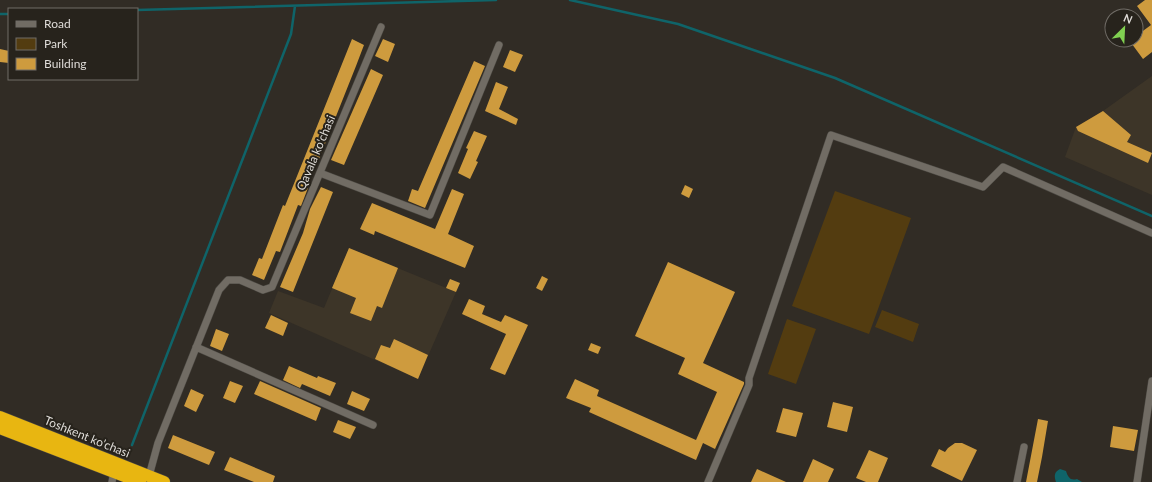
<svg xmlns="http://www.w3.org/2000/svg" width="1152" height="482" font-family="Lato,sans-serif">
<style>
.built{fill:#3d3528}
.green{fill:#533c10}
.water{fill:#0f6469}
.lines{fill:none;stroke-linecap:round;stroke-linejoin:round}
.stream{stroke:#0f6469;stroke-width:2.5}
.building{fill:#ce9b3e}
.street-casing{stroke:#4c4943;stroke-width:8}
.highway-casing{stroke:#4c4943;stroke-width:13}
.street{stroke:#716c64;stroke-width:7}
.highway{stroke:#e8b611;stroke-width:12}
.labels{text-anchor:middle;stroke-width:4;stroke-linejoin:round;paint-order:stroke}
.street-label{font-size:12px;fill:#dfdcd8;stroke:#27231c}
</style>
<rect width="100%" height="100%" fill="#312c25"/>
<path class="built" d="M 1152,76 L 1152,195 L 1065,157 L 1076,127 L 1103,111 Z
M 349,248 L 456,292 L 418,379 L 269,313 L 278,291 L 324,308 Z"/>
<path class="green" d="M 835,191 L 911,218 L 869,334 L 792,306 Z
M 882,310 L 919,324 L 913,342 L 875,327 Z
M 787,319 L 816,329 L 796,384 L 768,374 Z"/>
<path class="water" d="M 1060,469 L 1066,471 C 1068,477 1070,481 1077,479 L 1082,482 L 1056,482 C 1054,476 1054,472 1060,469 Z"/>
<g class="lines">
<path class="stream" d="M 570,0 L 678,24 L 835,78 L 1152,216
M 137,10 L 496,0
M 0,14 L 9,14
M 132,445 L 291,34 L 295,6"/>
</g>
<path class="building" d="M 1145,0 L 1152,0 L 1152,52 L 1143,59 L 1129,40 L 1136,40 L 1136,36 L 1151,25 L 1137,6 Z
M 352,39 L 364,45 L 356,66 L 319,159 L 317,159 L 306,188 L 308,188 L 301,206 L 298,205 L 280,252 L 276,251 L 264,280 L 252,275 L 259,258 L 262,259 L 283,205 L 285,206 Z
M 383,39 L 395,44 L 388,62 L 375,56 Z
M 0,49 L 9,51 L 9,63 L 0,62 Z
M 510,50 L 523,55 L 515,72 L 503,67 Z
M 474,61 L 485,66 L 425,208 L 408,201 L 412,189 L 418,191 Z
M 371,69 L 383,75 L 344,165 L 331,160 Z
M 496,82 L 508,87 L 499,109 L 518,119 L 516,125 L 485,111 Z
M 1103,111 L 1131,135 L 1127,142 L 1152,153 L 1148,163 L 1078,131 L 1076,127 Z
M 474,131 L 487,136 L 476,161 L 478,162 L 470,179 L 458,173 L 468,149 L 466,148 Z
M 685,185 L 693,189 L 689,198 L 681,194 Z
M 321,187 L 333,192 L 293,292 L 280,287 L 303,233 L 310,209 Z
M 452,189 L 464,194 L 448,234 L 474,246 L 465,268 L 375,231 L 374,235 L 360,229 L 372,203 L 435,229 Z
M 349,248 L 398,268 L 382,308 L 377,306 L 371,321 L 350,313 L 356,298 L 332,288 Z
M 668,262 L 735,292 L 703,363 L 744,382 L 744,384 L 715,449 L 703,443 L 696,460 L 589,412 L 591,408 L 566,398 L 575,379 L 599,390 L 597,396 L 696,440 L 717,392 L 678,374 L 685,358 L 635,336 Z
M 542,276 L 548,279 L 542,291 L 536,288 Z
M 450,279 L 460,283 L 456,292 L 446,288 Z
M 469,299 L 485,306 L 482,314 L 501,322 L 505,315 L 528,325 L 505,375 L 490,369 L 506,334 L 462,314 Z
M 271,315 L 288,323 L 283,336 L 265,328 Z
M 216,329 L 229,334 L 222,351 L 210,346 Z
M 394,339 L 428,355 L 418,379 L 375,359 L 381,345 L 390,348 Z
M 591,343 L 601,347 L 598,354 L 588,350 Z
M 289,366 L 317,378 L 318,376 L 336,383 L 330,396 L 302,384 L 300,388 L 283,380 Z
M 230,381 L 243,386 L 235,403 L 223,398 Z
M 260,381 L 321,408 L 316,421 L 254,394 Z
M 191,389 L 204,395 L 196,412 L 184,406 Z
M 352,391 L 370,399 L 364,411 L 347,404 Z
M 833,402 L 853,407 L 847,432 L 827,427 Z
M 783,408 L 803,413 L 796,437 L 776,432 Z
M 1038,419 L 1048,421 L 1042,457 L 1037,482 L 1026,482 Z
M 338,420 L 356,427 L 350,439 L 333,432 Z
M 1113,426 L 1138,430 L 1134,451 L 1110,447 Z
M 173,435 L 215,452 L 209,465 L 168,448 Z
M 955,443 L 962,443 L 977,450 L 962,481 L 931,466 L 939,449 L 945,452 L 948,448 Z
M 869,450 L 888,458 L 878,482 L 866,482 L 856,478 Z
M 230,457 L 275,476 L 273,482 L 254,482 L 224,470 Z
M 813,459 L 834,469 L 828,482 L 803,482 Z
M 757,469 L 786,482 L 751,482 Z"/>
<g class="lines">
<g class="street-casing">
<path id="street" d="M 320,173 L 430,215 L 499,45
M 196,347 L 373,425
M 149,476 L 158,443 L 219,290 L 228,280 L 240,280 L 263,290 L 272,287 L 381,27
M 112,482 L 114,471
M 708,482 L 749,385 L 749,378 L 831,135 L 983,187 L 1003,167 L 1152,233
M 1017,482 L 1024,447
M 1137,482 L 1152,381"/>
</g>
<g class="highway-casing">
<path id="highway" d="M 0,417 L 164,482
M 0,428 L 140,482"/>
</g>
<use href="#street" class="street"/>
<use href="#highway" class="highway"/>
</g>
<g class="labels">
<g class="street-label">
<text transform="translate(316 153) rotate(-67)" y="4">Qavala ko'chasi</text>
<text transform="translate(87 437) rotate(22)" y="4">Toshkent ko'chasi</text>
</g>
</g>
<rect x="8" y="8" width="130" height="72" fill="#27231c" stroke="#716d67"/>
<rect x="16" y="21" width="20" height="6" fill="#716c64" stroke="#716d67"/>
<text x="44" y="28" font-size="12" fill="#dfdcd8">Road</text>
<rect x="16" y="38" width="20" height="12" fill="#533c10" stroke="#716d67"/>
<text x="44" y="48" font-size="12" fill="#dfdcd8">Park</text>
<rect x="16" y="58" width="20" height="12" fill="#ce9b3e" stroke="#716d67"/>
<text x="44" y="68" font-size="12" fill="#dfdcd8">Building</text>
<g transform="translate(1124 28) rotate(24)"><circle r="19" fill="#27231c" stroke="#716d67"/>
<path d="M0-3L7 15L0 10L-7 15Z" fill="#80d051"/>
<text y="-6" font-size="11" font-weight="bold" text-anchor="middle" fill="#dfdcd8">N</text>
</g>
</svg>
